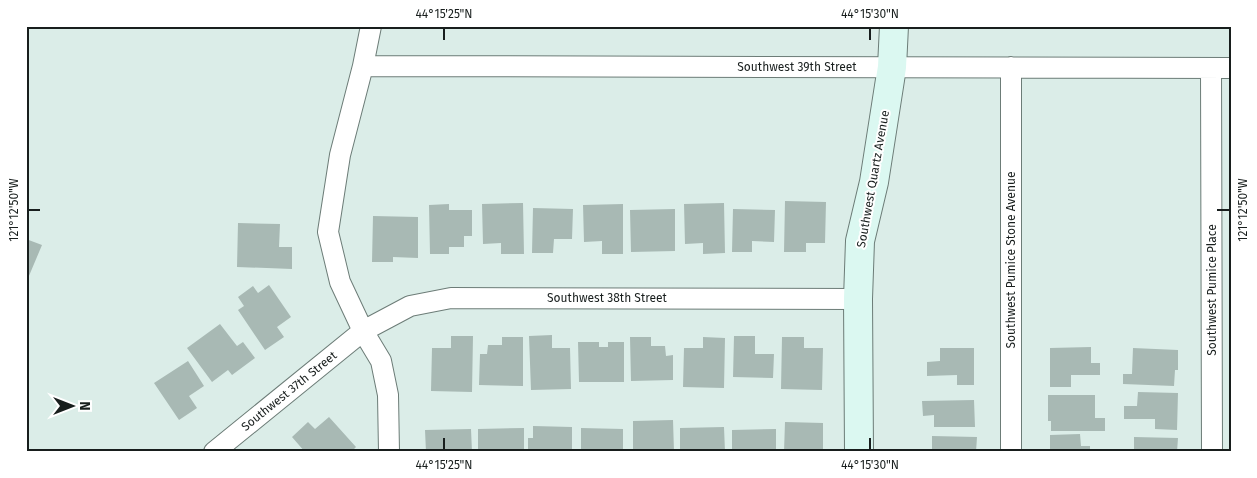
<svg xmlns="http://www.w3.org/2000/svg" width="1257" height="478" font-family="'Fira Sans',sans-serif">
<style>
.building{fill:#a8b9b4}
.lines{fill:none;stroke-linecap:round;stroke-linejoin:round}
.street-casing{stroke:#6c7c77;stroke-width:22}
.secondary-casing{stroke:#6c7c77;stroke-width:30}
.street{stroke:#fff;stroke-width:20}
.secondary{stroke:#dbf8f1;stroke-width:28}
.ticks{fill:none;stroke:#181e1d;stroke-width:2}
.labels{text-anchor:middle;stroke-width:4;stroke-linejoin:round;paint-order:stroke}
.street-label{font-size:12px;fill:#181e1d;stroke:#fff}
.neatline{fill:none;stroke:#181e1d;stroke-width:2}
.ticks-label{font-size:12px;text-anchor:middle;fill:#181e1d}
</style>
<rect width="100%" height="100%" fill="#dbede8"/>
<path class="building" d="M 785,201 L 826,202 L 825,243 L 806,243 L 806,252 L 784,252 Z
M 523,203 L 524,254 L 501,254 L 501,243 L 483,244 L 482,204 Z
M 724,203 L 725,253 L 703,254 L 703,243 L 685,244 L 684,204 Z
M 449,204 L 449,210 L 472,210 L 472,236 L 464,236 L 464,247 L 449,247 L 449,254 L 430,254 L 429,205 Z
M 623,204 L 623,254 L 602,254 L 602,241 L 584,242 L 583,205 Z
M 533,208 L 573,209 L 572,239 L 554,239 L 553,253 L 532,253 Z
M 675,209 L 675,251 L 631,252 L 630,210 Z
M 733,209 L 775,210 L 774,242 L 752,241 L 752,252 L 732,252 Z
M 373,216 L 418,217 L 418,258 L 393,257 L 393,262 L 372,262 Z
M 238,223 L 280,224 L 279,247 L 292,247 L 292,269 L 237,267 Z
M 26,239 L 42,245 L 26,283 Z
M 269,285 L 291,317 L 277,327 L 284,337 L 265,350 L 238,310 L 244,306 L 238,297 L 253,286 L 258,293 Z
M 220,324 L 237,346 L 243,342 L 255,358 L 232,375 L 228,370 L 212,382 L 187,348 Z
M 552,335 L 552,348 L 570,348 L 571,389 L 531,390 L 529,336 Z
M 451,336 L 473,336 L 472,392 L 431,391 L 432,348 L 451,348 Z
M 734,336 L 755,336 L 755,354 L 774,354 L 773,378 L 733,377 Z
M 502,337 L 523,337 L 523,386 L 479,385 L 480,354 L 487,354 L 488,345 L 502,345 Z
M 630,337 L 651,337 L 651,346 L 665,346 L 666,356 L 673,355 L 673,380 L 631,381 Z
M 703,337 L 725,338 L 724,388 L 683,387 L 684,348 L 703,348 Z
M 782,337 L 804,337 L 804,348 L 823,348 L 822,390 L 781,389 Z
M 578,342 L 599,342 L 599,347 L 608,347 L 608,342 L 624,342 L 624,382 L 579,382 Z
M 1091,347 L 1091,363 L 1100,363 L 1100,375 L 1071,375 L 1071,387 L 1050,387 L 1050,348 Z
M 940,348 L 974,348 L 974,385 L 957,385 L 957,375 L 927,376 L 927,362 L 940,361 Z
M 1133,348 L 1178,350 L 1178,370 L 1175,370 L 1174,386 L 1123,384 L 1123,374 L 1132,374 Z
M 188,361 L 204,386 L 189,396 L 197,408 L 179,420 L 154,383 Z
M 1138,392 L 1178,393 L 1177,430 L 1155,429 L 1155,419 L 1124,419 L 1124,406 L 1137,406 Z
M 1048,395 L 1095,395 L 1095,418 L 1105,418 L 1105,431 L 1051,431 L 1051,421 L 1048,421 Z
M 974,400 L 975,427 L 934,427 L 934,415 L 923,416 L 922,401 Z
M 329,417 L 356,447 L 351,452 L 305,452 L 292,437 L 308,422 L 315,429 Z
M 673,420 L 674,452 L 633,452 L 633,421 Z
M 785,422 L 823,423 L 823,452 L 784,452 Z
M 533,426 L 572,427 L 572,452 L 528,452 L 528,438 L 533,438 Z
M 724,427 L 725,452 L 680,452 L 680,428 Z
M 524,428 L 524,452 L 478,452 L 478,429 Z
M 581,428 L 623,429 L 623,452 L 581,452 Z
M 471,429 L 472,452 L 426,452 L 425,430 Z
M 776,429 L 776,452 L 732,452 L 732,430 Z
M 1080,434 L 1081,446 L 1090,446 L 1090,452 L 1050,452 L 1050,435 Z
M 932,436 L 977,437 L 976,452 L 932,452 Z
M 1134,437 L 1178,438 L 1177,452 L 1134,452 Z"/>
<g class="lines">
<g class="street-casing">
<path id="street" d="M 371,26 L 363,66 L 340,155 L 328,232 L 340,282 L 363,331 L 381,361 L 388,395 L 389,452
M 363,66 L 1231,68
M 1011,67 L 1011,452
M 1211,68 L 1212,452
M 214,452 L 363,331 L 410,306 L 451,298 L 858,299"/>
</g>
<g class="secondary-casing">
<path id="secondary" d="M 859,452 L 858,299 L 860,241 L 874,182 L 892,67 L 894,26"/>
</g>
<use href="#street" class="street"/>
<use href="#secondary" class="secondary"/>
</g>
<path class="ticks" d="M 444,28 L 444,40M 870,28 L 870,40M 28,210 L 40,210M 1217,210 L 1230,210M 444,438 L 444,450M 870,438 L 870,450"/>
<g class="labels">
<g class="street-label">
<text x="797" y="71">Southwest 39th Street</text>
<text transform="translate(873 179) rotate(-80)" y="4">Southwest Quartz Avenue</text>
<text transform="translate(1011 260) rotate(-90)" y="4">Southwest Pumice Stone Avenue</text>
<text transform="translate(1212 290) rotate(-90)" y="4">Southwest Pumice Place</text>
<text x="607" y="302">Southwest 38th Street</text>
<text transform="translate(289 391) rotate(-39)" y="4">Southwest 37th Street</text>
</g>
</g>
<rect width="1257" height="478" fill="none" stroke="#ffffff" stroke-width="55"/>
<g transform="translate(72 406) rotate(90)" stroke="#ffffff" stroke-width="4" paint-order="stroke">
<path d="M0-4L9 19L0 12L-9 19Z" fill="#181e1d"/>
<text y="-8" font-size="14" font-weight="bold" text-anchor="middle" fill="#181e1d">N</text>
</g>
<rect x="28" y="28" width="1202" height="422" class="neatline"/>
<g class="ticks-label">
<text x="444" y="18">44°15'25"N</text>
<text x="870" y="18">44°15'30"N</text>
<text transform="translate(1243 210) rotate(-90)" y="4">121°12'50"W</text>
<text transform="translate(14 210) rotate(-90)" y="4">121°12'50"W</text>
<text x="444" y="469">44°15'25"N</text>
<text x="870" y="469">44°15'30"N</text>
</g>
</svg>
